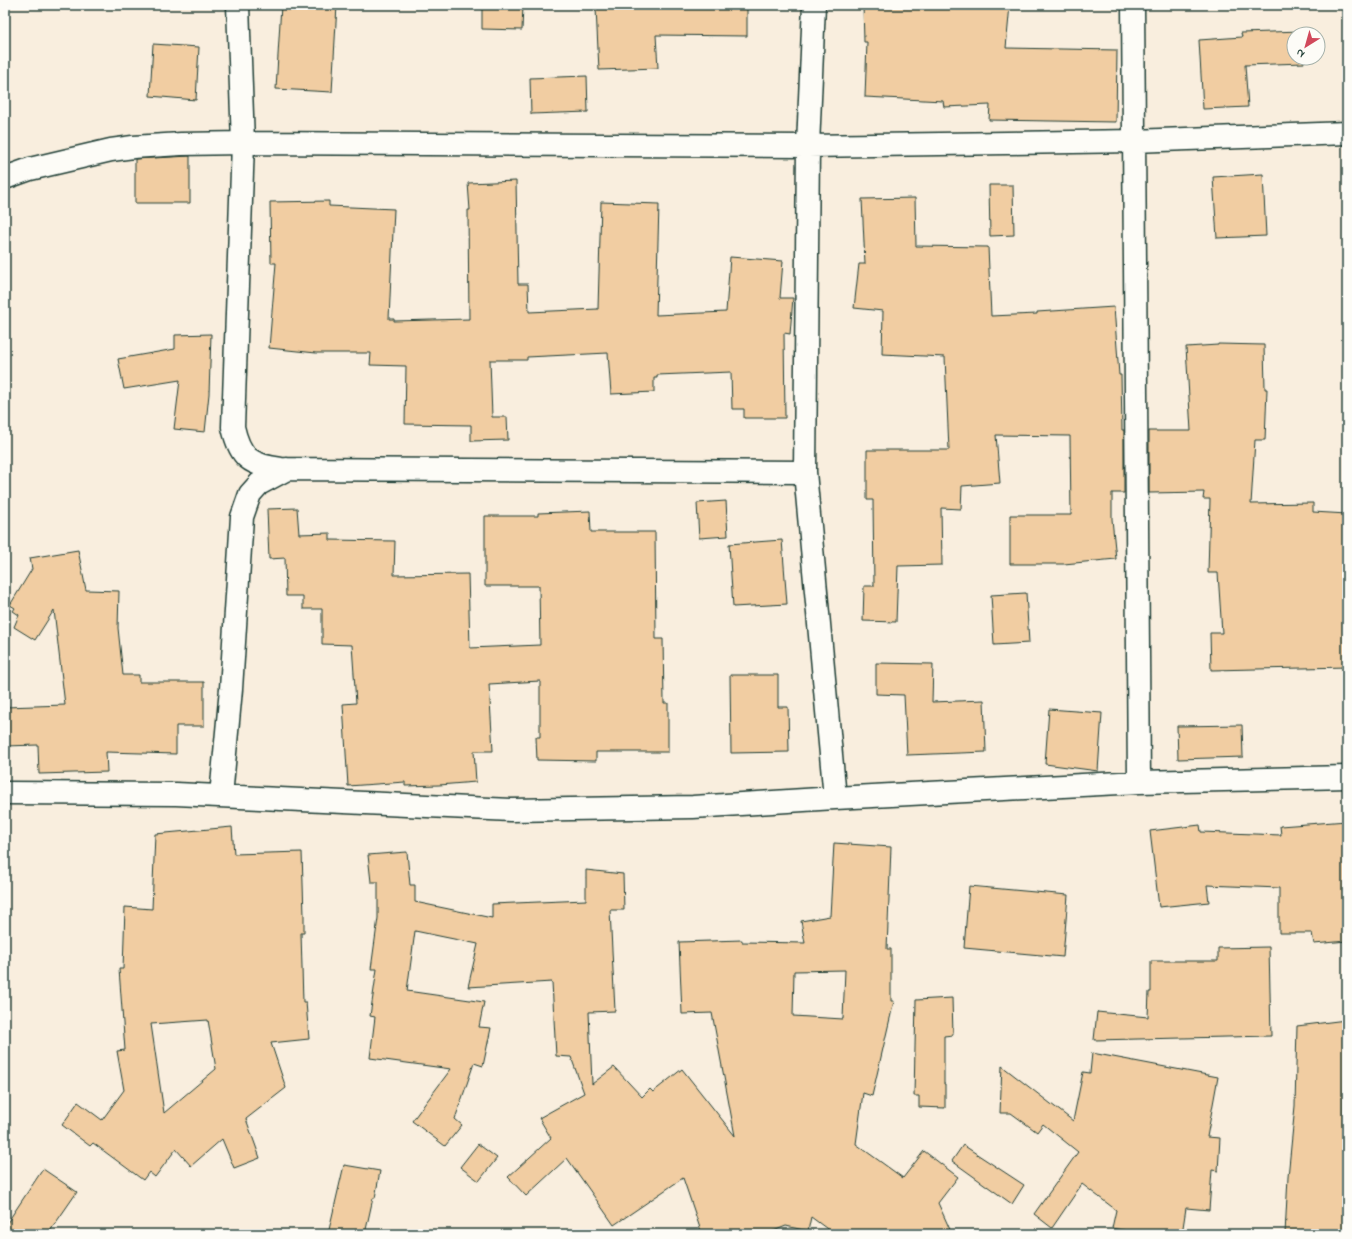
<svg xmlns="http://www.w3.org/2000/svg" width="1352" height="1239" font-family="'Indie Flower',sans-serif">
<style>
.building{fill:#f1cda2;stroke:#1f3d34;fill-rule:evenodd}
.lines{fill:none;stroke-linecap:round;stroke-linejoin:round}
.minor-casing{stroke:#1f3d34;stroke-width:25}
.minor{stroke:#fdfcf7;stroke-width:22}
</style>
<rect width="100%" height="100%" fill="#f9eede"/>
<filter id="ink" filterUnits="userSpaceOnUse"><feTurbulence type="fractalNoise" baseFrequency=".025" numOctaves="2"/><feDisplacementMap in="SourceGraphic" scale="8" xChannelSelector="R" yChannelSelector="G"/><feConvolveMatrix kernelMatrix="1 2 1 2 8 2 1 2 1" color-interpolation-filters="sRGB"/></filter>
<g filter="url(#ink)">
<path class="building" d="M 281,5 L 337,5 L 332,92 L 276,89 Z
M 482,5 L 523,5 L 522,30 L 482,29 Z
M 657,5 L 747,5 L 747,36 L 656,35 L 658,68 L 599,70 L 596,8 Z
M 863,5 L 1010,5 L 1006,48 L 1117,50 L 1116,122 L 989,120 L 990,105 L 944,107 L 943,101 L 865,97 L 867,42 L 864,42 Z
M 1302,31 L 1302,34 L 1294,34 L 1294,58 L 1303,58 L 1304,63 L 1245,65 L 1248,107 L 1203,109 L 1199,40 L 1242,37 L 1241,33 Z
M 153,44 L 199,47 L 196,100 L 150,96 Z
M 587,76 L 588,112 L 531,114 L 530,78 Z
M 190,156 L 190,203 L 135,203 L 135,159 Z
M 1263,174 L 1266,236 L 1217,238 L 1213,177 Z
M 516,181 L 518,284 L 528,284 L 529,312 L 598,309 L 601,202 L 659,204 L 656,315 L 726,312 L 730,257 L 783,261 L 780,298 L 793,298 L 790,334 L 784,333 L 785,418 L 744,418 L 744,409 L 732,409 L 731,372 L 657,375 L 657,378 L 654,378 L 654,392 L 611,394 L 608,353 L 527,357 L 527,360 L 490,360 L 492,417 L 507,417 L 508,440 L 471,441 L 471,425 L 405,424 L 406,366 L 370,365 L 371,353 L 316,353 L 269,348 L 276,263 L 271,263 L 270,202 L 329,201 L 329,206 L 394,209 L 389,319 L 394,319 L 394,321 L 469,319 L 468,210 L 470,210 L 468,183 Z
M 989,185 L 1013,185 L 1014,235 L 990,236 Z
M 915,198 L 916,246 L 988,247 L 991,316 L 1037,314 L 1037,312 L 1114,307 L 1119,375 L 1121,375 L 1122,430 L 1124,430 L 1124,493 L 1112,493 L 1112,519 L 1116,559 L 1064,564 L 1010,564 L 1010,515 L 1071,515 L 1070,436 L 996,435 L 1000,483 L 962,486 L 961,509 L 941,508 L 942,565 L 898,566 L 896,622 L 863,621 L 864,586 L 874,586 L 873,500 L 867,500 L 867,450 L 949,450 L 945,357 L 882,354 L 883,311 L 854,308 L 859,264 L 865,264 L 862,199 Z
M 211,334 L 209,394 L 205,432 L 174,429 L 180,380 L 124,389 L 118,359 L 175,349 L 175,335 Z
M 1218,344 L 1264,345 L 1265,389 L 1267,389 L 1265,440 L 1255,440 L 1251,504 L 1313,503 L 1313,512 L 1347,514 L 1347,667 L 1211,670 L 1210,633 L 1222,633 L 1218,573 L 1208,573 L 1210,499 L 1203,499 L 1204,492 L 1149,493 L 1149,431 L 1191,431 L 1186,347 L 1218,345 Z
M 726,501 L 728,536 L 699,538 L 697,503 Z
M 297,508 L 299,534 L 330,533 L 330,540 L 395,541 L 394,575 L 468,574 L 470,648 L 540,645 L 539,586 L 485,586 L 485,516 L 538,516 L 538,513 L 590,511 L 591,532 L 655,532 L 656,639 L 663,639 L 664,703 L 668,703 L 668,752 L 596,752 L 596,761 L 537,760 L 536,737 L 540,737 L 540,681 L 489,684 L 493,751 L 474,751 L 476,782 L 439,785 L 405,786 L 405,782 L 348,786 L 343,704 L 356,703 L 352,645 L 322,644 L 322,609 L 303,609 L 303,596 L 286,596 L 285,558 L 269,559 L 267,509 Z
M 782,540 L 787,604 L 733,607 L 729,544 Z
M 78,550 L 86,590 L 119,591 L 118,628 L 123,675 L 139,675 L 139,682 L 204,682 L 204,726 L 176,726 L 176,754 L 106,752 L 107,772 L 39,774 L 38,745 L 5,746 L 5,707 L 65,705 L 54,610 L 35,640 L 14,627 L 19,615 L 13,611 L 15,608 L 10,605 L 32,569 L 30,558 Z
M 1026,593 L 1029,643 L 994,645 L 991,595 Z
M 876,663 L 933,664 L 932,702 L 984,700 L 986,752 L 907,755 L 904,695 L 876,694 Z
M 730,675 L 778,675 L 778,707 L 788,707 L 789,752 L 731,753 Z
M 1049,709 L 1102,713 L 1098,771 L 1045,764 Z
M 1242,725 L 1243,757 L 1178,759 L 1177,726 Z
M 1347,821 L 1347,941 L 1314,944 L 1312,933 L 1279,933 L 1279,888 L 1207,885 L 1209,902 L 1159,907 L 1150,831 L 1200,825 L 1201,832 L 1281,835 L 1280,826 Z
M 232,827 L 234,854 L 302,852 L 304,916 L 304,933 L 301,933 L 303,1002 L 306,1002 L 309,1039 L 271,1043 L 286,1088 L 246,1119 L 260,1158 L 234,1168 L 222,1139 L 191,1166 L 176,1149 L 155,1177 L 149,1172 L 143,1180 L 93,1143 L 90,1146 L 62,1125 L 78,1102 L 102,1120 L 124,1090 L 117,1051 L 125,1050 L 119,969 L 123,969 L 125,907 L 152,909 L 155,834 ZM 208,1020 L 216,1069 L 164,1113 L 151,1024 Z
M 834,843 L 891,847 L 887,949 L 891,949 L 891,1001 L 894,1001 L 872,1096 L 863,1093 L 856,1144 L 903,1178 L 924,1151 L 958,1177 L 938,1203 L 952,1234 L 834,1234 L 811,1217 L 808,1231 L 786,1226 L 766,1234 L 702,1234 L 683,1178 L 614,1225 L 567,1158 L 526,1196 L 508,1177 L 551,1138 L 539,1118 L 584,1093 L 571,1057 L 556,1056 L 552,982 L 468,987 L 478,944 L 415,931 L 407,991 L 484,1002 L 479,1027 L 491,1028 L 483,1066 L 474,1063 L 455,1119 L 462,1125 L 445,1146 L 412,1121 L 451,1069 L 370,1058 L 375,1017 L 370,1016 L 377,969 L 371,969 L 378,918 L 378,882 L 371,882 L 368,855 L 407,852 L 410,885 L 415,885 L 415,902 L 492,918 L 492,904 L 586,900 L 586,870 L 623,874 L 624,910 L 610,910 L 615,1011 L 589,1012 L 592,1084 L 614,1067 L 642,1097 L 650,1089 L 653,1092 L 682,1069 L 735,1136 L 712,1013 L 682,1014 L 679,942 L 742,940 L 742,942 L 805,943 L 801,921 L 830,916 ZM 845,970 L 843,1019 L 793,1016 L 794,971 Z
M 969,886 L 1068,895 L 1063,957 L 964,948 Z
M 1269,947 L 1271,1036 L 1094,1040 L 1097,1012 L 1148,1017 L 1149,992 L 1151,992 L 1151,961 L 1218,961 L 1218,948 Z
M 952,998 L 953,1035 L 944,1036 L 944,1084 L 945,1084 L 945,1108 L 919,1107 L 919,1096 L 914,1096 L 916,1000 Z
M 1346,1020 L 1343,1128 L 1347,1128 L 1347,1234 L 1285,1234 L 1288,1177 L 1295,1106 L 1297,1026 Z
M 1092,1053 L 1218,1077 L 1207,1137 L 1220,1138 L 1218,1171 L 1212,1170 L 1209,1210 L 1186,1208 L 1182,1234 L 1128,1234 L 1128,1231 L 1112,1228 L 1116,1210 L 1082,1184 L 1052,1228 L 1034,1214 L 1078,1152 L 1043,1124 L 1037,1132 L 1011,1113 L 1000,1113 L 1002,1066 L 1073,1121 L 1083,1072 L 1090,1073 Z
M 478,1144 L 497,1158 L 479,1181 L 460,1167 Z
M 963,1145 L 1024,1185 L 1012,1204 L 952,1161 Z
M 344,1165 L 380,1171 L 375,1198 L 373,1198 L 365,1234 L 328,1234 Z
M 43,1169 L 77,1192 L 48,1234 L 5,1234 L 5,1226 Z"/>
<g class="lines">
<g class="minor-casing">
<path id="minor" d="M 238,5 L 243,143 L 233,427 C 240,458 250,465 281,469 L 805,472
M 814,5 L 808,146 L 805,472 L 835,798
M 1133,5 L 1139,782
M 5,178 L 30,169 L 111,150 L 133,147 L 181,144 L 243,143 L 808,146 L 1134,141 L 1347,133
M 5,793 L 176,794 L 511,810 L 693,807 L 835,798 L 1139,782 L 1347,777
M 221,796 L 231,689 L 242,517 L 250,494 L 259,484 L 287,469"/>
</g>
<use href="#minor" class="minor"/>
</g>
</g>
<rect width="1352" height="1239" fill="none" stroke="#fdfcf7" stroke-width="20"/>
<rect x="10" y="10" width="1332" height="1219" fill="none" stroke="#1f3d34" stroke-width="1.5" filter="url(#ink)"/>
<g transform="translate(1306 46) rotate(217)"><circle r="19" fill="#fdfcf7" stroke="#a4b0a9"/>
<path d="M0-3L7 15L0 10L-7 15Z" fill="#d1495b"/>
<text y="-6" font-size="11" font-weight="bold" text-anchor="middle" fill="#1f3d34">N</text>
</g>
</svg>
